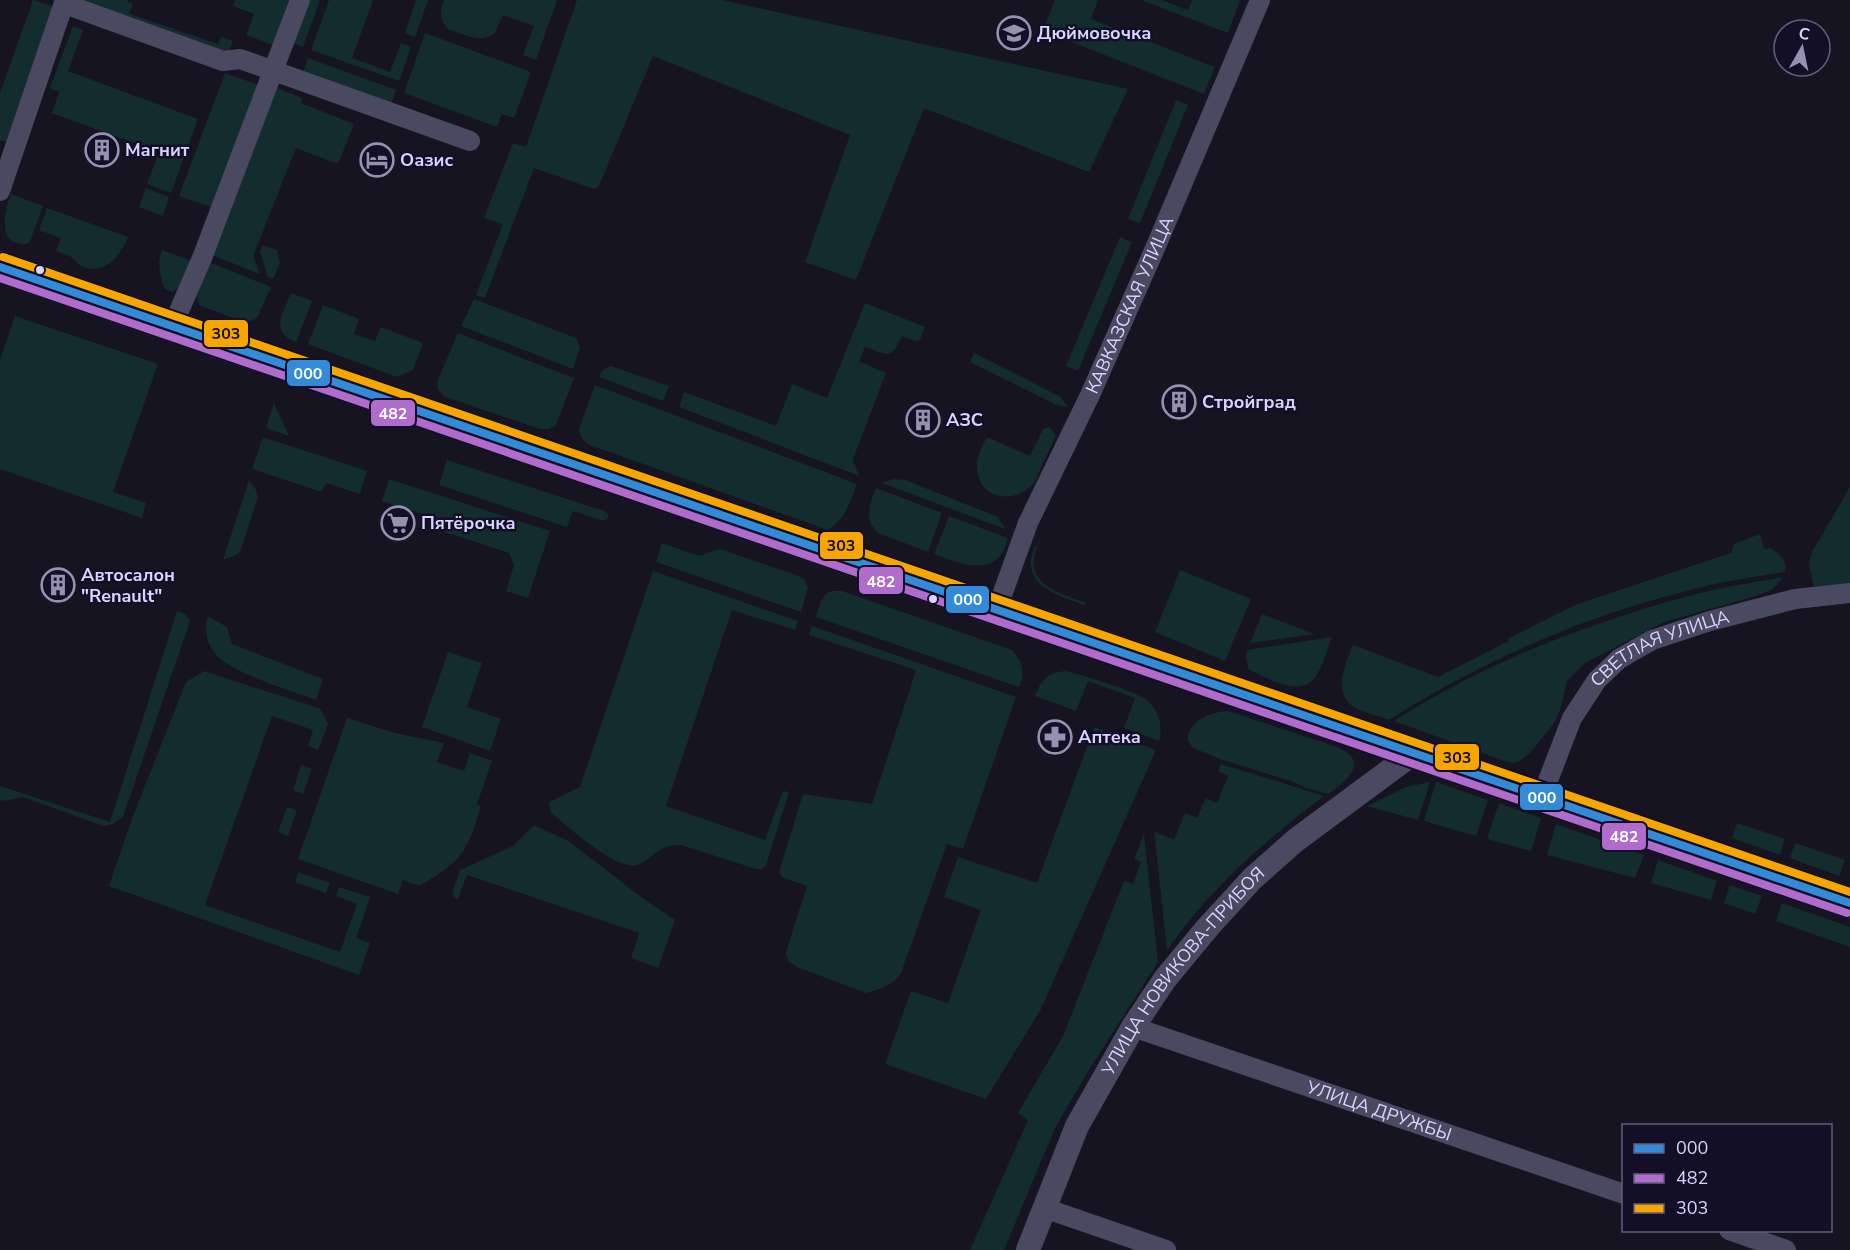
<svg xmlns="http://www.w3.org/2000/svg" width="1850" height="1250" font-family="'Nunito Sans',sans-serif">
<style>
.green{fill:#132c2d}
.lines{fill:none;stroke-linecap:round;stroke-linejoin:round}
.minor{stroke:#4a4962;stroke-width:20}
.tertiary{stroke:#4a4962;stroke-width:24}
.primary{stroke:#5e5373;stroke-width:32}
.bus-1-casing{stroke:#130f26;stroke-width:12}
.bus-2-casing{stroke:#130f26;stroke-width:12}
.bus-3-casing{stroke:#130f26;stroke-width:12}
.bus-1{stroke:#338bd7;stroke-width:8}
.bus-2{stroke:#b06ccc;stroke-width:8}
.bus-3{stroke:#f7a600;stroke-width:8}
.bus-dot{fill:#d9d4ff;stroke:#130f26;stroke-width:2}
.labels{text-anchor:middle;stroke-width:5;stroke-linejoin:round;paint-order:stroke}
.poi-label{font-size:18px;font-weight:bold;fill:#d9d4ff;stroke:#130f26;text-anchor:start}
.street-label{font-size:18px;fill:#d9d4ff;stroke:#130f26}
.line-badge{stroke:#130f26;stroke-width:2}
.badge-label{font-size:16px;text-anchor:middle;font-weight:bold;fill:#fff}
.pale-badge-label{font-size:16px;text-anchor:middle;font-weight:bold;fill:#111}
</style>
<rect width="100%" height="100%" fill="#161421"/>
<path class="green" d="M 33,0 L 55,7 L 8,142 L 0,140 L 0,93 Z
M 77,0 L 128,0 L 128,2 L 133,4 L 129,13 L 133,15 L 218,44 L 221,37 L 233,41 L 227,56 Z
M 235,0 L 293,0 L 276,46 L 246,35 L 254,14 L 233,6 Z
M 307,0 L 320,0 L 303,47 L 292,43 Z
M 329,0 L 373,0 L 352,58 L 390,72 L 401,43 L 411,47 L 399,81 L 311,50 Z
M 416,0 L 428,0 L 415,37 L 405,33 Z
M 444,0 L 557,0 L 536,60 L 523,55 L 534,26 L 503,15 L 494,34 C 479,44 464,34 448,29 C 439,19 440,12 444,0 Z
M 577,0 L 722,0 L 1128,89 L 1089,172 L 924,108 L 856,280 L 805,262 L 850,135 L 653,56 L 599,186 L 595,189 L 591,188 L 534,168 L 485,298 L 476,295 L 503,224 L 484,218 L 513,143 L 526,147 Z
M 1055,0 L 1098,0 L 1091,19 L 1215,67 L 1204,94 L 1049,33 L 1045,25 Z
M 1141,0 L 1162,0 L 1188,10 L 1192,0 L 1240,0 L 1228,33 Z
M 73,26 L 83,30 L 68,71 L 198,119 L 171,193 L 147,184 L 159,152 L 52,113 L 59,92 L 50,88 Z
M 425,33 L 531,72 L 514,118 L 502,114 L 497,127 L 404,93 Z
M 308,58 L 396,90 L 391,104 L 303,73 Z
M 225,73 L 259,85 L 214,208 L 179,196 Z
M 277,88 L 302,98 L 301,103 L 354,124 L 338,164 L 296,148 L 253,256 L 260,274 L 212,255 Z
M 1176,100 L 1188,105 L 1140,223 L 1128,219 Z
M 146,188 L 169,197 L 163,216 L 139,207 Z
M 11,194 L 43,206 L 30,242 C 24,246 19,244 12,241 C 0,233 5,209 11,194 Z
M 47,208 L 128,237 C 120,257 104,276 81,266 C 76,263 74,259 70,256 C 66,254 60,253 56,251 L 61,238 L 39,230 Z
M 1120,237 L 1132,242 L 1078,371 L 1066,366 Z
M 263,245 L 277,250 L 280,263 L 273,279 L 268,277 L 260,252 Z
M 162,250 L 194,262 L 182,285 L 172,292 L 165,289 C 159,275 157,264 162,250 Z
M 209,262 L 271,287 L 257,318 L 246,323 L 199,305 L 196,294 Z
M 291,293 L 312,301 L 296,342 C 269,332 283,313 291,293 Z
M 474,299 L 576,338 L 580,347 L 573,369 L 461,326 Z
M 865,303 L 925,327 L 920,340 L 915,341 L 902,336 C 890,362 888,354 865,347 L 859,361 L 886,373 L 853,459 L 859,476 L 679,407 L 684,392 L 776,426 L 792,384 L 827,398 Z
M 323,305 L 359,319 L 354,334 L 375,341 L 381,327 L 423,343 L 413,370 L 397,377 L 308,344 Z
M 15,316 L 158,364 L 113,492 L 146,503 L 142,518 L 0,469 L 0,360 Z
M 458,333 L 574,378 L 556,425 L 549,429 L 540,429 L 443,396 L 438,389 L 437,382 Z
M 974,353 L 1061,397 L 1068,407 L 1057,405 L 970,362 Z
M 611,366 L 669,386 L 663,401 L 599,377 C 601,370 604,368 611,366 Z
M 595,385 L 857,484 C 850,503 845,519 828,530 L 590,445 C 583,441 580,437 579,429 Z
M 274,403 L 289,436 L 266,428 Z
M 1049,427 L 1056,435 L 1034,483 C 1013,507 975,498 977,464 C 977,455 983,445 987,437 L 1030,456 L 1043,429 Z
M 263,437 L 367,471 L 360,494 L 326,483 L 322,492 L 252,469 Z
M 447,460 L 604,511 L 608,514 L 608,518 L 604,521 L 573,511 L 567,527 L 439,485 Z
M 389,479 L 550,531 L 528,598 L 506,591 L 514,565 L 509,553 L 442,531 L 444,521 L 382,501 Z
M 893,479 L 905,480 L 998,517 L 1005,529 L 882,483 Z
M 249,480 L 255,488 L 258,496 L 241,550 L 238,554 L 223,560 Z
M 1850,487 L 1850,584 L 1814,587 L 1809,564 L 1812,552 Z
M 876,488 L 942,513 L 928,552 L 878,533 C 864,520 869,504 876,488 Z
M 949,516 L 1008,538 C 999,580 961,564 934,554 Z
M 1760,534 L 1764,549 L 1770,548 C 1780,554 1788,560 1785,572 C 1752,577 1719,582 1686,591 C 1582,617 1480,662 1389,720 C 1379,716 1367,714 1357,709 C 1331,695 1345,665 1353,645 L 1438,677 L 1509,641 L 1508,638 L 1513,636 L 1575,605 L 1731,553 L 1734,544 Z
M 662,543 L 699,556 L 720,549 L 799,576 L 804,579 L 808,588 L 801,612 L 656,562 Z
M 1035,546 L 1037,547 C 1023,585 1058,592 1086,603 L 1085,605 C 1057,595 1018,585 1035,546 Z
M 1180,570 L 1251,599 L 1225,661 L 1155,632 Z
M 653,571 L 798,621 L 795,630 L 732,610 L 666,806 L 765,840 L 783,791 L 789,792 L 766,865 L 762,869 L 756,869 L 681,845 C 659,845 658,854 640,864 C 621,875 567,826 551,813 L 549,802 L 580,787 Z
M 1783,577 L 1773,589 L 1756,596 L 1664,622 L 1585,663 L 1567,681 L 1561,707 L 1555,722 L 1530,753 L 1520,761 L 1513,763 L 1501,760 L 1394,721 C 1483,664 1583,625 1685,597 C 1717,588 1751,583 1783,577 Z
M 833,591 L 842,591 L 1012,650 C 1023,662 1025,672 1019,687 L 816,617 C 819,607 821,593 833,591 Z
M 177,611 L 185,614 L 190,621 L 123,817 L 113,824 L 103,826 L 23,797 L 4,801 L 0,799 L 0,786 L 110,822 Z
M 1262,614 L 1314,634 L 1250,643 Z
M 208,616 L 227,627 L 232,644 L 323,679 L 316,700 C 292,691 227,672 214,652 C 205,640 205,629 208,616 Z
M 812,626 L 1016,697 L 963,849 L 947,844 L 901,973 L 896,980 L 883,988 L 866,993 L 797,967 L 788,961 L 786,952 L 807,886 L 782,877 L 779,872 L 803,794 L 872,804 L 916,670 L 809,635 Z
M 1332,637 C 1327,650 1323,666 1315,677 C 1301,699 1267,677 1249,670 L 1246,658 L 1247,650 Z
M 448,652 L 482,663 L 467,707 L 501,719 L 490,751 L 422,727 Z
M 204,671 L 321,709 L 328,724 L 318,750 L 308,746 L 313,730 L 272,716 L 205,905 L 340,952 L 357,904 L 336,896 L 339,887 L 370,897 L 356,938 L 370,943 L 359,975 L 109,886 L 131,821 L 186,682 Z
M 1065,671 C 1082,675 1133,690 1145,699 C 1158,708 1164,726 1159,741 L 1124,728 L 1135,698 L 1088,681 L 1076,711 L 1035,696 C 1042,679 1047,673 1065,671 Z
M 1228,711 L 1337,747 C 1341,749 1347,752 1350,755 C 1364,769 1338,787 1328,794 L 1306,788 L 1291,781 L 1223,760 L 1193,748 L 1188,741 L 1188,735 C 1194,718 1212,712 1228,711 Z
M 347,718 L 395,733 L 444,743 L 437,762 L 464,771 L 470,753 L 492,761 L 477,804 L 481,806 C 477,819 473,834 466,846 C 457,864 436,876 419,886 L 403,880 L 398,894 L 298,859 Z
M 1094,727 L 1156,750 L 1041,1009 L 986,1099 L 885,1064 L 911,991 L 948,1003 L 981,910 L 944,897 L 958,857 L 1037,883 Z
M 1221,764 L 1324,796 C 1265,841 1209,889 1167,951 L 1154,831 L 1174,840 L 1185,813 L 1197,818 L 1206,798 L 1217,803 L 1228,776 L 1218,771 Z
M 301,765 L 312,769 L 303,794 L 293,790 Z
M 1430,782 L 1418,820 L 1367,806 L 1406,787 Z
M 1436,782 L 1488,800 L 1476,836 L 1424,821 Z
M 1499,803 L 1541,818 L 1531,851 L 1487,839 Z
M 287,807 L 297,810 L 288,836 L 278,832 Z
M 1737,823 L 1785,839 L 1780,855 L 1732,838 Z
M 1556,824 L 1644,855 L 1635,878 L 1547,855 Z
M 534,825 L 570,842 L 641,897 L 675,920 L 658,968 L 631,958 L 639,933 L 467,875 L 458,899 L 454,898 L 453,891 L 460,870 L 513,846 Z
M 1144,834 L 1158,962 L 1087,1073 L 1055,1128 L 1004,1250 L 970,1250 L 1028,1120 L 1018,1113 L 1063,1036 L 1124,881 L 1133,884 L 1141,862 L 1134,859 Z
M 1795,843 L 1845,860 L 1839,876 L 1790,858 Z
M 1658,860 L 1717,881 L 1711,900 L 1651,883 Z
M 298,872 L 330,883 L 326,893 L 295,882 Z
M 1730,885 L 1762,896 L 1755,914 L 1724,903 Z
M 1782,903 L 1850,927 L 1850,947 L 1776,921 Z"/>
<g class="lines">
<g class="minor">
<path d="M 65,4 L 223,61 L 240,59 L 470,141"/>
<path d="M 0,191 L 65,0"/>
<path d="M 172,327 L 202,258 L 300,0"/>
<path id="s1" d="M 997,609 L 1028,523 L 1090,395 L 1156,246 L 1260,0"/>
<path id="s2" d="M 1542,796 L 1572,718 L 1597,680 L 1619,659 L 1652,640 L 1710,621 L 1795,599 L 1850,593"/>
<path id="s3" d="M 1133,1027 L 1624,1194"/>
<path d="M 1044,1208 L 1166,1250"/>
<path d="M 1729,1230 L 1786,1250"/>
</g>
<path class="tertiary" id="s4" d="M 1028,1250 L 1077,1126 L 1133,1027 L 1165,979 L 1208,927 L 1252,879 L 1296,840 L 1415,752"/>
<path class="primary" d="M 0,267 L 1850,903"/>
<g class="bus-1-casing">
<path id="bus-1" d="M 0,267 L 1850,903"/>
</g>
<g class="bus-2-casing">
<path id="bus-2" d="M 0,278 L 1847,913"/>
</g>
<g class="bus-3-casing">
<path id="bus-3" d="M 3,257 L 1850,892"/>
</g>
<use href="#bus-1" class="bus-1"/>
<use href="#bus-2" class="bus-2"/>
<use href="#bus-3" class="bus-3"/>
</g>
<defs>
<g id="school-ring" transform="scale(1.725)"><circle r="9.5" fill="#130f26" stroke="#9591b1" stroke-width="1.5"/><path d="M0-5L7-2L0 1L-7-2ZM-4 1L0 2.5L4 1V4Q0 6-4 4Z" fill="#9591b1"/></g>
<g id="building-ring" transform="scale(1.725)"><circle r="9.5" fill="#130f26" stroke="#9591b1" stroke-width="1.5"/><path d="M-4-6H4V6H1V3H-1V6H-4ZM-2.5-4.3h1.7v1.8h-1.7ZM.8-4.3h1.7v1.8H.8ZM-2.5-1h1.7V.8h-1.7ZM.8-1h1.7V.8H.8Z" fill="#9591b1"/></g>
<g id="hotel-ring" transform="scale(1.725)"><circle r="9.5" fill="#130f26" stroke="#9591b1" stroke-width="1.5"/><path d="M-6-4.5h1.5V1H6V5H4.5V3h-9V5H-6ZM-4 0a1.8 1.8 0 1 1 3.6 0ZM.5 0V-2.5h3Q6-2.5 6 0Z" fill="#9591b1"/></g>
<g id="supermarket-ring" transform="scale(1.725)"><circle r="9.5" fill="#130f26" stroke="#9591b1" stroke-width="1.5"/><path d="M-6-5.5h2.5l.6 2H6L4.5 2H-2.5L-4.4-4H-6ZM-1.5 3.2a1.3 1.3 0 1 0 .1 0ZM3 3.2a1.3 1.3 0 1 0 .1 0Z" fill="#9591b1"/></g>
<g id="pharmacy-ring" transform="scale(1.725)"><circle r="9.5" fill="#130f26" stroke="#9591b1" stroke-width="1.5"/><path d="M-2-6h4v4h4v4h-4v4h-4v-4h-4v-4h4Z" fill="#9591b1"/></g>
</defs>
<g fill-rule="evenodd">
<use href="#school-ring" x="1014" y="33"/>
<use href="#building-ring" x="102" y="150"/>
<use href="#hotel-ring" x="377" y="160"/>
<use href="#building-ring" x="1179" y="402"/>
<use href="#building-ring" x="923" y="420"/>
<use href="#supermarket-ring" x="398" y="523"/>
<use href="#building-ring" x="58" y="585"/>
<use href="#pharmacy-ring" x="1055" y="737"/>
</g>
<g class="bus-dot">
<circle cx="40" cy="270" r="5"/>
<circle cx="933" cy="599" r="5"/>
</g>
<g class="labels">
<g class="poi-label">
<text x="1037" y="39">Дюймовочка</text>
<text x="125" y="156">Магнит</text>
<text x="400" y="166">Оазис</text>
<text x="1202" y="408">Стройград</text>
<text x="946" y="426">АЗС</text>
<text x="421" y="529">Пятёрочка</text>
<text x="81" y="581">Автосалон<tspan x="81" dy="21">"Renault"</tspan></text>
<text x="1078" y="743">Аптека</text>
</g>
<g class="street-label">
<text dy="6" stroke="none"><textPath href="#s1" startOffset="332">КАВКАЗСКАЯ УЛИЦА</textPath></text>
<text dy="6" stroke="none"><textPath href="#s2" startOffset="201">СВЕТЛАЯ УЛИЦА</textPath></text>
<text dy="6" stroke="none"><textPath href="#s4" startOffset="322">УЛИЦА НОВИКОВА-ПРИБОЯ</textPath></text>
<text dy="6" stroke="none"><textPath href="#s3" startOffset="260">УЛИЦА ДРУЖБЫ</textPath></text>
</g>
</g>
<g class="line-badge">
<rect x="203" y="319" width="46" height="29" rx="6" fill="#f7a600"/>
<rect x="286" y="359" width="45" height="28" rx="6" fill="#338bd7"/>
<rect x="370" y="399" width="46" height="28" rx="6" fill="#b06ccc"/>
<rect x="819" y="531" width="45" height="29" rx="6" fill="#f7a600"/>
<rect x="858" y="566" width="46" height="29" rx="6" fill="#b06ccc"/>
<rect x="945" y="585" width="45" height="29" rx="6" fill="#338bd7"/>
<rect x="1434" y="743" width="46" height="28" rx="6" fill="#f7a600"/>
<rect x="1519" y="783" width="45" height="28" rx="6" fill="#338bd7"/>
<rect x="1601" y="822" width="46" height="29" rx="6" fill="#b06ccc"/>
</g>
<g class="badge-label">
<text x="308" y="379">000</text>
<text x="393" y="419">482</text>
<text x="881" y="587">482</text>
<text x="968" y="605">000</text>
<text x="1542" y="803">000</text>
<text x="1624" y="842">482</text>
</g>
<g class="pale-badge-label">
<text x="226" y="339">303</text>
<text x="841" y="551">303</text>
<text x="1457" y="763">303</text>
</g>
<rect x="1622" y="1124" width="210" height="108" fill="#130f26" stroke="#625e7d" stroke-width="1.5"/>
<rect x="1634" y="1144" width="30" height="9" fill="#338bd7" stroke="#625e7d" stroke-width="1.5"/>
<text x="1676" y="1154" font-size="18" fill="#d9d4ff">000</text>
<rect x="1634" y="1174" width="30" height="9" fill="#b06ccc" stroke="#625e7d" stroke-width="1.5"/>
<text x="1676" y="1184" font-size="18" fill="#d9d4ff">482</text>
<rect x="1634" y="1204" width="30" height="9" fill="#f7a600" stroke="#625e7d" stroke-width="1.5"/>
<text x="1676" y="1214" font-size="18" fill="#d9d4ff">303</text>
<g transform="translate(1802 48) rotate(9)"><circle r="28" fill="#130f26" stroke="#625e7d" stroke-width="1.5"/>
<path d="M0-4.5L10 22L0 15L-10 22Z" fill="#9591b1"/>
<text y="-9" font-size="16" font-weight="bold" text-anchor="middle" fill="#d9d4ff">С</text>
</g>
</svg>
